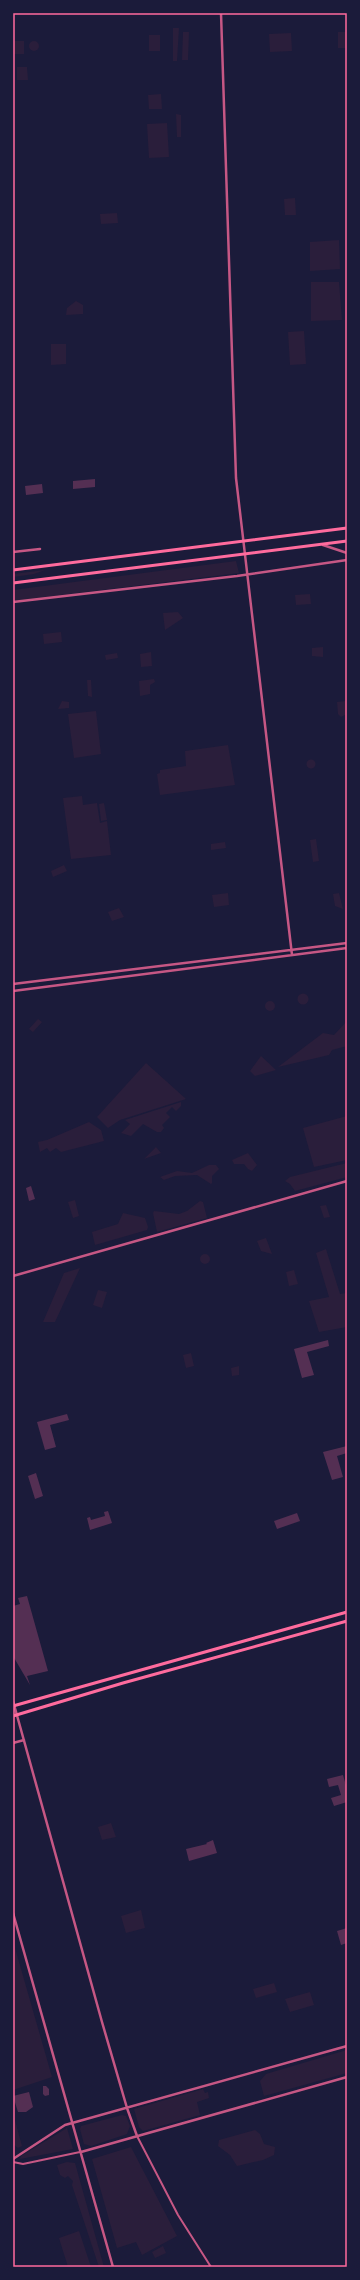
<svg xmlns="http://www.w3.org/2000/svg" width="360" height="2280" font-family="Ubuntu,sans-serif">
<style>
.green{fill:#2a1e3b}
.building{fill:#542f53}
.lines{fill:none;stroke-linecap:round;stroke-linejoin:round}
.minor{stroke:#c65784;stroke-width:2}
.tertiary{stroke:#c65784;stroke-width:2.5}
.primary{stroke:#ff6b9d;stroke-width:3}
.neatline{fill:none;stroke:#ff6b9d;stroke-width:1.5}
</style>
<rect width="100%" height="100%" fill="#1b1b3a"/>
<path class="green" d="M 173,28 L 179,28 L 177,61 L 173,61 Z
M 183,32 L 189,32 L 188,60 L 182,60 Z
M 338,32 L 347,32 L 347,48 L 338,48 Z
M 291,33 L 292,51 L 270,52 L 269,34 Z
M 149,35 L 160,35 L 160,51 L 149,51 Z
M29 46a5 5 0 1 1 10 0a5 5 0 1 1-10 0Z
M 13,41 L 24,41 L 24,54 L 14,54 Z
M 17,67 L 27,67 L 28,80 L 17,80 Z
M 161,94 L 162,109 L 149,109 L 148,95 Z
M 176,114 L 181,115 L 181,137 L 177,137 Z
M 167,123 L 169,157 L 149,158 L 147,124 Z
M 295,198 L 296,215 L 285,215 L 284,199 Z
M 117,213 L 118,223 L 101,224 L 100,214 Z
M 339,240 L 340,269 L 310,271 L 310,242 Z
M 311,282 L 339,282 L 342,320 L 311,321 Z
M 76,301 L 83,305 L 83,314 L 66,315 L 67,308 Z
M 304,331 L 306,364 L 290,365 L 288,332 Z
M 51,344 L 66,344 L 66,364 L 51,365 Z
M 236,561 L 239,573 L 13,601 L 13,590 Z
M 45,570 L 34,574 L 13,577 L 13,574 Z
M 310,594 L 311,604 L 296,605 L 295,595 Z
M 178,612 L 183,618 L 165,630 L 163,613 Z
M 61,632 L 62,642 L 44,644 L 43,634 Z
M 323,647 L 323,657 L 312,656 L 312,648 Z
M 151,652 L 152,666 L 141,667 L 140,654 Z
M 117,653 L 118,658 L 106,660 L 105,655 Z
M 154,679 L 155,682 L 150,685 L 150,694 L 140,696 L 139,681 Z
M 87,680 L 91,680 L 92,697 L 88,696 Z
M 62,701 L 69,702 L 69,708 L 58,709 Z
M 346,701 L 347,714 L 341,717 L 338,714 L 337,702 Z
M 96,711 L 101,754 L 74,758 L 68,714 Z
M 228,745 L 235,785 L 160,795 L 157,774 L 160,773 L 160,770 L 186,766 L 185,751 Z
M306.5 764a4.5 4.5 0 1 1 9 0a4.5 4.5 0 1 1-9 0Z
M 82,796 L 83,805 L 97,803 L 100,823 L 107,821 L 111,855 L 71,859 L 63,798 Z
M 104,803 L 107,820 L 101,821 L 99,804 Z
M 316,839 L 319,861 L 313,862 L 310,840 Z
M 225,842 L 226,848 L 211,850 L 211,844 Z
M 64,865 L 67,871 L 53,877 L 51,871 Z
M 228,893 L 229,905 L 214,907 L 212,895 Z
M 339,893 L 343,909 L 335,906 L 333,894 Z
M 119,908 L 124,917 L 112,921 L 108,912 Z
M297.5 999a5.5 5.5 0 1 1 11 0a5.5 5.5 0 1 1-11 0Z
M265 1006a5 5 0 1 1 10 0a5 5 0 1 1-10 0Z
M 38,1019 L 42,1022 L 33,1032 L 29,1029 Z
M 347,1021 L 347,1046 L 332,1050 L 329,1055 L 278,1067 L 323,1033 L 334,1035 Z
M 261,1056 L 276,1070 L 255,1076 L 250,1071 Z
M 146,1063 L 186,1099 L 120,1120 L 108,1128 L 97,1117 Z
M 181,1102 L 181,1106 L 176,1111 L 172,1107 L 166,1113 L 170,1117 L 162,1125 L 164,1128 L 161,1132 L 157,1132 L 143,1124 L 131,1136 L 121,1133 L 130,1124 L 125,1120 Z
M 347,1116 L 347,1160 L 314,1167 L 303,1128 Z
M 89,1122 L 101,1130 L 104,1141 L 61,1152 L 56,1148 L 50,1152 L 47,1148 L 40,1152 L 38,1142 L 47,1140 Z
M 156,1147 L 161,1153 L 144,1159 Z
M 248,1153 L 257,1165 L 252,1171 L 248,1169 L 244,1164 L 234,1164 L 232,1160 Z
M 347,1163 L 347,1177 L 295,1191 L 290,1184 L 285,1181 L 290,1177 Z
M 209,1165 L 216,1165 L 219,1169 L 212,1176 L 212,1183 L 211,1184 L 197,1175 L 175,1176 L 164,1180 L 160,1177 L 177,1171 L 192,1173 Z
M 75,1200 L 79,1216 L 73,1218 L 68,1202 Z
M 200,1201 L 203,1202 L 207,1218 L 157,1232 L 153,1213 L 154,1211 L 179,1214 L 187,1211 Z
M 326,1205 L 330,1217 L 324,1218 L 320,1206 Z
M 123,1213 L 145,1218 L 148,1227 L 147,1230 L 95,1245 L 92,1232 L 118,1224 Z
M 266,1238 L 272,1254 L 261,1251 L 257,1241 Z
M 326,1249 L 340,1294 L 347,1293 L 347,1327 L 319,1332 L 309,1301 L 329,1297 L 316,1253 Z
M200 1259a5 5 0 1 1 10 0a5 5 0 1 1-10 0Z
M 80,1268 L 55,1322 L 43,1322 L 64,1273 Z
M 294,1270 L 298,1284 L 289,1286 L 286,1272 Z
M 98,1290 L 107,1292 L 102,1308 L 93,1305 Z
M 191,1353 L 194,1366 L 186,1368 L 183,1355 Z
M 239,1366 L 239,1375 L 232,1376 L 231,1368 Z
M 111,1823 L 116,1837 L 102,1840 L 98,1827 Z
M 141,1910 L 145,1928 L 126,1933 L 121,1916 Z
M 13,1941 L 52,2077 L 13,2090 Z
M 274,1983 L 277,1992 L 256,1998 L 253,1989 Z
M 310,1992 L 314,2005 L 290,2012 L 285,1999 Z
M 347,2050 L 347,2073 L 264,2096 L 260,2081 L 266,2074 Z
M 203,2089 L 205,2093 L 208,2092 L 209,2098 L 197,2102 L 200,2115 L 143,2131 L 139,2127 L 134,2109 Z
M 13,2113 L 22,2146 L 18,2148 L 13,2144 Z
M 122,2115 L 126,2116 L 130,2126 L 127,2134 L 91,2146 L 84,2144 L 80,2129 L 81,2126 Z
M 67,2128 L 73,2149 L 20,2159 L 21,2156 Z
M 255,2130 L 260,2134 L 264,2144 L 275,2147 L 274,2155 L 263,2160 L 237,2166 L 230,2155 L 218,2146 L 219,2140 Z
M 131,2147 L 177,2236 L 142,2255 L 136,2242 L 117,2248 L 92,2159 Z
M 67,2162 L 75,2163 L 104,2267 L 99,2267 L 72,2185 L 73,2181 L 68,2176 L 65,2178 L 60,2175 L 57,2165 Z
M 79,2231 L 91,2267 L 68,2267 L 59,2238 Z
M 163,2246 L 166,2253 L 155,2258 L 152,2252 Z"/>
<path class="building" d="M 95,479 L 95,487 L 73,489 L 73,481 Z
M 42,484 L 43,493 L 26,495 L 25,486 Z
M 31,1186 L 35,1199 L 29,1201 L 26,1188 Z
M 328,1340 L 329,1346 L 307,1352 L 314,1375 L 302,1378 L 294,1349 Z
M 67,1414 L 69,1420 L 50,1425 L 56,1447 L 45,1450 L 37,1422 Z
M 347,1446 L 347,1453 L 337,1456 L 343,1477 L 332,1480 L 323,1452 Z
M 36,1473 L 43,1496 L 35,1499 L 28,1476 Z
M 108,1511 L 112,1523 L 90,1530 L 87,1518 L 90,1517 L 91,1520 L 105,1516 L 104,1512 Z
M 297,1513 L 300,1521 L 277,1529 L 274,1521 Z
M 27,1596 L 48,1671 L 27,1676 L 30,1685 L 13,1656 L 13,1606 L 20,1604 L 18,1598 Z
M 343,1775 L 347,1789 L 347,1802 L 334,1806 L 331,1798 L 341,1795 L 338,1785 L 329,1787 L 327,1779 Z
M 213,1840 L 217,1853 L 189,1861 L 186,1849 L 207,1844 L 206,1843 Z
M 347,1928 L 347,1943 L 341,1945 L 337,1931 Z
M 43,2086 L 46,2086 L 49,2089 L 49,2095 L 45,2096 L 43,2094 Z
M 29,2092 L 33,2107 L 26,2112 L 18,2112 L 13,2096 Z"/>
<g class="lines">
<path class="minor" d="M 137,2136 L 178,2215 L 211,2267
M 13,2162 L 23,2164 L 80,2152"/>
<path class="tertiary" d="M 221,13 L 236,478 L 292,955
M 323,545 L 347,553
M 13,552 L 40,549
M 13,602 L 237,576 L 347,560
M 13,984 L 347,943
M 13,991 L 347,948
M 13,1276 L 347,1181
M 13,1701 L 102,2022 L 127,2108 L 137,2136
M 13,1743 L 24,1740
M 13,1913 L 113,2267
M 81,2152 L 347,2077
M 13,2159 L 65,2125 L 347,2046"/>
<path class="primary" d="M 13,570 L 347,528
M 13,583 L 347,541
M 13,1706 L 347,1612
M 13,1716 L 123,1683 L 347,1621"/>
</g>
<rect width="360" height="2280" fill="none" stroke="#1b1b3a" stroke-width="28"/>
<rect x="14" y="14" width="332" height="2252" class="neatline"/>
</svg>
